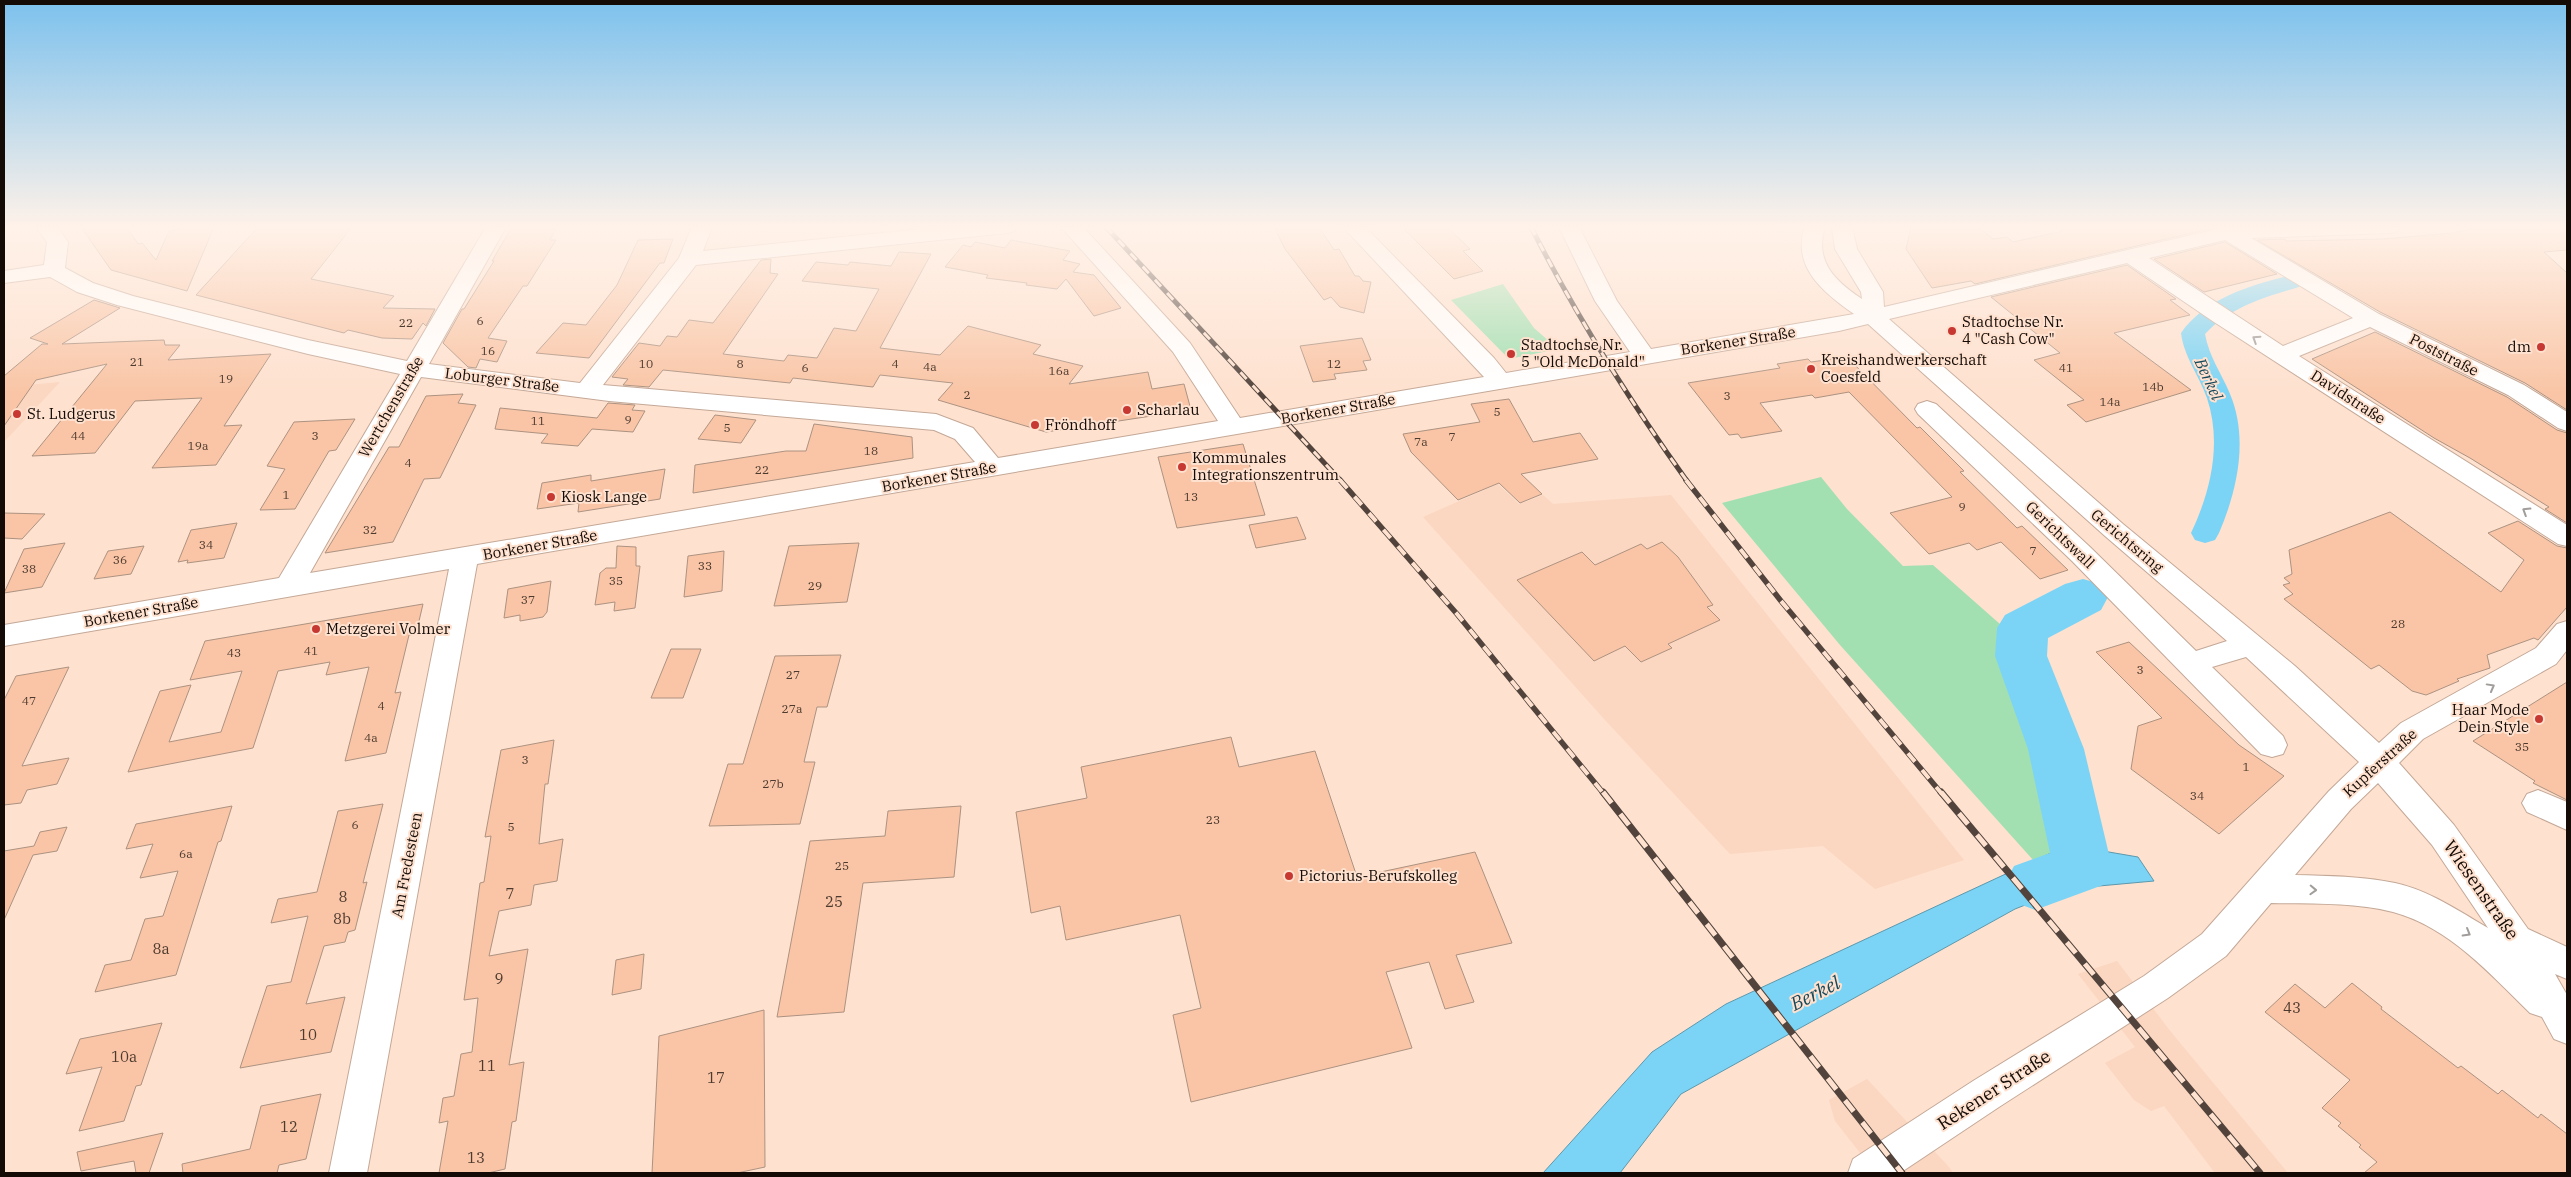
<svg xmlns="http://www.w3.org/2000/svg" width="2571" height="1177" font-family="'IBM Plex Serif',serif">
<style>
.built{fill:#fbd6c0}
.green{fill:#a2e0b2}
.water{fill:#7bd4f5;stroke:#5c98ad}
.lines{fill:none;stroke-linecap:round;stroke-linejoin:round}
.canal{fill:#7bd4f5;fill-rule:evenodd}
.river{fill:#7bd4f5;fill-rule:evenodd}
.building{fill:#f9c5a6;stroke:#ad9281}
.minor-casing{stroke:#c4a897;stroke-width:2}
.minor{fill:#fff;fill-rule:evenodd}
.rail-far2-casing{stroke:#52443c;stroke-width:5}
.rail-far1-casing{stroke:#52443c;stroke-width:5.5}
.rail-casing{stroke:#52443c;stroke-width:7}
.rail-far2{stroke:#fee1cf;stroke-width:3;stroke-dasharray:9;stroke-linecap:butt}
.rail-far1{stroke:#fee1cf;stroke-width:4;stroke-dasharray:11;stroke-linecap:butt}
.rail{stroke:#fee1cf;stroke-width:5;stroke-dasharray:14;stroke-linecap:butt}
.oneway{stroke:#a19d9b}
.poi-dot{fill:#c63831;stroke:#fee1cf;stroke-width:2}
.labels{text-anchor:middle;stroke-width:4;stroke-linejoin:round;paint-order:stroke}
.number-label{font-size:12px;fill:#4d3a2e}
.poi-label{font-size:15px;fill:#140b06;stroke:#fee1cf;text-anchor:start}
.street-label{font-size:15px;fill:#140b06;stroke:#fee1cf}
.near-number-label{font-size:15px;fill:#4d3a2e}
.water-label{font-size:16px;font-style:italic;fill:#16495b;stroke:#fee1cf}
.near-street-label{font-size:18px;fill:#140b06;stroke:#fee1cf}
.near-water-label{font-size:19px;font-style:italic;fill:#16495b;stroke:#fee1cf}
</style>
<rect width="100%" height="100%" fill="#fee1cf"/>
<path class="built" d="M 60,382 L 4,442 L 4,387 Z
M 1498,484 L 1519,504 L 1543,495 L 1553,504 L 1671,495 L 1964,860 L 1875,889 L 1823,846 L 1730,854 L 1606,721 L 1423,517 Z
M 2117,961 L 2171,1032 L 2288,1173 L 2215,1173 L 2164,1106 L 2151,1111 L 2134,1100 L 2105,1063 L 2135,1047 L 2078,974 Z
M 1867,1079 L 1949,1167 L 1953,1173 L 1876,1173 L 1835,1121 L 1829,1100 Z"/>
<path class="green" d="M 1503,284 L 1534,328 L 1558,349 L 1509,359 L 1451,300 Z
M 1821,477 L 1847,509 L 1903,566 L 1933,565 L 2009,632 L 2020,684 L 2043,749 L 2068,845 L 2034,861 L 1840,645 L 1722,503 Z"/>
<path class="water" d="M 2068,845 L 2138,857 L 2154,881 L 2066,889 L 2015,909 L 1681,1094 L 1620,1173 L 1543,1173 L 1652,1052 L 1726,1004 Z"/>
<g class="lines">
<path class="canal" d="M 2291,275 L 2299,277 L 2302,282 L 2299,287 C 2265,297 2230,307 2205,334 C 2209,357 2222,374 2230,394 C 2249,439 2237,491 2219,533 L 2215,540 L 2205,543 L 2195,540 L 2191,533 C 2211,491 2222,443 2207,398 C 2199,375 2184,357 2181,333 C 2205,298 2252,285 2291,275 Z"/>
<path class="river" d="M 2083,579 L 2101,584 L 2108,597 L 2101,610 L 2048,638 L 2047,656 L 2084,749 L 2112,867 L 2103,885 L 2035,910 L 2014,902 L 2005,884 L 2014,866 L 2050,853 L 2028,749 L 1995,656 L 1997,628 L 2005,615 L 2065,584 Z"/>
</g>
<path class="building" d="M 81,227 L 127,227 L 138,244 L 142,243 L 156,260 L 169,231 L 190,227 L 214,227 L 187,291 L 111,270 Z
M 258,227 L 352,227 L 311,279 L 394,296 L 383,308 L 435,309 L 426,326 L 423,323 L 412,339 L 382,338 L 348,330 L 344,333 L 196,295 Z
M 512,227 L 557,227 L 550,240 L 556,240 L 527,286 L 523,286 L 488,338 L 507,341 L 497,362 L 480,359 L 476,368 L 468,367 L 443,343 L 462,309 L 464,309 L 494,261 L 492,261 Z
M 1274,227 L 1319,227 L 1334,250 L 1339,249 L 1355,276 L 1359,276 L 1363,281 L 1371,282 L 1364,313 L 1340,307 L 1331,297 L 1324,300 L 1285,249 Z
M 1402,227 L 1447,227 L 1470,249 L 1463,251 L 1483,271 L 1454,279 Z
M 1911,227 L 1978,227 L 1993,239 L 2007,237 L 2013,242 L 2063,231 L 2058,227 L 2217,227 L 1975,284 L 1971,281 L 1932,288 L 1906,249 Z
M 2484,227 L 2567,227 L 2567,250 L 2544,252 L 2567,273 L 2567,410 L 2525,383 L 2380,312 L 2257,240 L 2285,239 L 2286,241 L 2383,239 L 2452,233 Z
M 673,239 L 664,263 L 660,263 L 589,358 L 536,353 L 563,323 L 586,325 L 617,285 L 638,240 Z
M 1011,240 L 1070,251 L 1063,260 L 1080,264 L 1073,272 L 1094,275 L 1121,308 L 1094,316 L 1066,279 L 1057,289 L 1026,285 L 1027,283 L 986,278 L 988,275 L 945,267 L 963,245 L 971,247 L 975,242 L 1005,248 Z
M 2225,242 L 2277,274 L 2204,292 L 2154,259 Z
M 899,252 L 931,254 L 880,348 L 940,355 L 968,326 L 1041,345 L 1033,354 L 1083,366 L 1069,384 L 1148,372 L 1152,389 L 1184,384 L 1191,410 L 1046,432 L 938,400 L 953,383 L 880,375 L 873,387 L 793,378 L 790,383 L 663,370 L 649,387 L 623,385 L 628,379 L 612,377 L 639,343 L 660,346 L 667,336 L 677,337 L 689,320 L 713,323 L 761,260 L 771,259 L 770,273 L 778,274 L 723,354 L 784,361 L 788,355 L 817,358 L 834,328 L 856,331 L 879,289 L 802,281 L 816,262 L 848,265 L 850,262 L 891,266 Z
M 2127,265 L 2176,299 L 2170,300 L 2190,315 L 2114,333 L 2191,390 L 2086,422 L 2067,405 L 2084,400 L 2034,360 L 2060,353 L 1991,297 Z
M 94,300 L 120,308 L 62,344 L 164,340 L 165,345 L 180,345 L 168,360 L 271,354 L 224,426 L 242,425 L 216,465 L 152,468 L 202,398 L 135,401 L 95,453 L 32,456 L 107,364 L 36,380 L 4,426 L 4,376 L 42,344 L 48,344 L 30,338 Z
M 2375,332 L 2507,397 L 2557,430 L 2567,433 L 2567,523 L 2545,509 L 2549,507 L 2470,458 L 2434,438 L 2312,359 Z
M 1362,338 L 1371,360 L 1363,361 L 1367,370 L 1334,374 L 1336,379 L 1313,382 L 1300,346 Z
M 1847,357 L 1917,428 L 1920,427 L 1964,471 L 1960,472 L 2017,528 L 2022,526 L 2068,570 L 2040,579 L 2001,542 L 1977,550 L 1969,543 L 1929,554 L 1890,513 L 1952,497 L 1849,392 L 1815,398 L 1812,395 L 1760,403 L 1782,431 L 1741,438 L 1738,434 L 1729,435 L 1688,383 L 1780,368 L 1777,364 L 1808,359 L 1811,362 Z
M 463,394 L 458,403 L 476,405 L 440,478 L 424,479 L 393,542 L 325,553 L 389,447 L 399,447 L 426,396 Z
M 1509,399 L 1533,442 L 1580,433 L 1598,459 L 1521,474 L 1542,494 L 1520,503 L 1499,483 L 1458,500 L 1411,452 L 1403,434 L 1480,422 L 1471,404 Z
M 608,403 L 635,405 L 632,410 L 645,411 L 633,432 L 592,429 L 578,446 L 541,443 L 548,434 L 495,429 L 500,408 L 597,418 Z
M 715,415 L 756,420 L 741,443 L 698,439 Z
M 355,419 L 336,450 L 329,451 L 295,509 L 260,510 L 285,469 L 267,466 L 294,422 Z
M 814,424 L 912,437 L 913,458 L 693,493 L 695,465 L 786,451 L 806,451 Z
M 1243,444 L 1265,515 L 1177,528 L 1158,457 Z
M 665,469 L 660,499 L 578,512 L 579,503 L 537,509 L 542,483 L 591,475 L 591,481 Z
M 2390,512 L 2501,592 L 2524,560 L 2488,533 L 2518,521 L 2557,546 L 2567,548 L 2567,607 L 2538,640 L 2534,638 L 2487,655 L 2490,668 L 2457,679 L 2459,681 L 2431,693 L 2426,695 L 2412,691 L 2379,665 L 2371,669 L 2284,599 L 2293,594 L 2283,585 L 2290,583 L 2284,578 L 2292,574 L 2289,550 Z
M 4,513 L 45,514 L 22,539 L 4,538 Z
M 1297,517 L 1306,539 L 1256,548 L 1249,525 Z
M 237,523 L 224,558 L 187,563 L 188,560 L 178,562 L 191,530 Z
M 1662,542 L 1678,557 L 1713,605 L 1707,607 L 1720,620 L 1668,644 L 1672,648 L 1641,662 L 1625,646 L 1594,661 L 1517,580 L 1582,552 L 1595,565 L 1641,544 L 1647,549 Z
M 65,543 L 42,587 L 4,593 L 24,549 Z
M 859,543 L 847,602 L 774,606 L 789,546 Z
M 144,546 L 131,574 L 94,579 L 108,551 Z
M 617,546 L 636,547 L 636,566 L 640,566 L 635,608 L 614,611 L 615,602 L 595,605 L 600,573 L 606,568 L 616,568 Z
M 724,551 L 722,591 L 684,597 L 688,556 Z
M 551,581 L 547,612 L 543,617 L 520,621 L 520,615 L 504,618 L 508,589 Z
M 423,604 L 416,634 L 409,635 L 395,693 L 401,692 L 386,753 L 345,761 L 369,667 L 326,675 L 330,662 L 278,671 L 253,748 L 128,772 L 160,691 L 191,685 L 169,742 L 221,732 L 242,671 L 190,680 L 205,641 Z
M 2129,642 L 2239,745 L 2284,776 L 2219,834 L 2131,769 L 2138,726 L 2162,718 L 2096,652 Z
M 671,649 L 701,649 L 683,698 L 651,698 Z
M 841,655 L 827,707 L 817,707 L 804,762 L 815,762 L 800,824 L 709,826 L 728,764 L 743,764 L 775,656 Z
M 69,667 L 22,766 L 69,758 L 57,784 L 27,790 L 21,803 L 4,805 L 4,700 L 16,676 Z
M 2567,682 L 2567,800 L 2533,783 L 2535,781 L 2473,741 Z
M 1231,737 L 1239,767 L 1315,751 L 1357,877 L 1475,852 L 1512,943 L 1456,955 L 1474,1002 L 1445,1009 L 1429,962 L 1386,972 L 1412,1048 L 1191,1102 L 1173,1015 L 1201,1008 L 1180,915 L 1066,940 L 1060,906 L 1031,913 L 1016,812 L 1087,798 L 1081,767 Z
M 554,740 L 548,784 L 545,784 L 539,844 L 563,839 L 557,881 L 534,885 L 531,905 L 499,911 L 489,956 L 528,949 L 509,1065 L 524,1062 L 516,1121 L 512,1122 L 505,1169 L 488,1173 L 439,1173 L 448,1121 L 439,1123 L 443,1098 L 454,1096 L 461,1054 L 472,1052 L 478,998 L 464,1000 L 480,883 L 484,882 L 491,836 L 485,837 L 501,750 Z
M 383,804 L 363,883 L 367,882 L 355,930 L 348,932 L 345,942 L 324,946 L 306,1004 L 345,997 L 331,1052 L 240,1068 L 267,986 L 291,982 L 308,916 L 271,923 L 278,899 L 317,892 L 338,811 Z
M 232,806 L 221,841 L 218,842 L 176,975 L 95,992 L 105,965 L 131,960 L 145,919 L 163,916 L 178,871 L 140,878 L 153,844 L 126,849 L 136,824 Z
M 961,806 L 954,877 L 863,883 L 844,1012 L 777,1017 L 810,841 L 885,836 L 888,811 Z
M 67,827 L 57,851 L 33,855 L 4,920 L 4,851 L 34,846 L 40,832 Z
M 644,954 L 641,989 L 612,995 L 616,960 Z
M 2352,983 L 2382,1007 L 2381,1009 L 2458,1068 L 2461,1066 L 2498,1094 L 2502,1090 L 2538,1118 L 2541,1114 L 2567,1134 L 2567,1173 L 2364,1173 L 2377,1162 L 2359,1147 L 2361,1145 L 2338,1126 L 2341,1123 L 2322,1108 L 2350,1080 L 2265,1012 L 2295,984 L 2325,1008 Z
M 764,1010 L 765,1167 L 737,1173 L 652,1173 L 659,1036 Z
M 162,1023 L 141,1085 L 136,1086 L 124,1121 L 79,1131 L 102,1067 L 66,1074 L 80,1039 Z
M 321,1094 L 306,1159 L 279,1165 L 277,1173 L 183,1173 L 182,1164 L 250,1149 L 261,1106 Z
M 163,1133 L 149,1173 L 136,1173 L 134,1161 L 81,1171 L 77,1152 Z"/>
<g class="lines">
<g class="minor-casing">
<path id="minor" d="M 36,227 L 57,227 L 68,242 L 65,268 L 93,283 L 133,296 L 308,340 L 407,361 L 486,227 L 506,227 L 429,364 L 580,383 L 679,258 L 692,227 L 712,227 L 703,251 L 943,227 L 1017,227 L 1014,231 L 1007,233 L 696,265 L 603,385 L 936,414 L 973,428 L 998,458 L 1218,421 L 1173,352 L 1061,227 L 1083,227 L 1190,343 L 1240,418 L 1484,377 L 1343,227 L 1365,227 L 1494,358 L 1506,373 L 1630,352 L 1595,301 L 1559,227 L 1579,227 L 1617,301 L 1651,349 L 1854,314 C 1824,293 1791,267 1805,227 L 1825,227 C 1814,261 1835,281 1862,299 L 1861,292 L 1835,249 L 1832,227 L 1852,227 L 1857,249 L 1883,292 L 1884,307 L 2226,227 L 2400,227 L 2397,231 L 2390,233 L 2251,238 L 2379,314 L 2524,385 L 2567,412 L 2567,431 L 2558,428 L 2508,395 L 2370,327 L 2299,356 L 2567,525 L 2567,546 L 2558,544 L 2214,322 L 2127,263 L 1889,319 L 2123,524 L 2295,666 L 2379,743 L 2401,723 L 2536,648 L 2557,624 L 2567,621 L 2567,650 L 2556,664 L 2423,739 L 2399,763 L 2454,825 L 2528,929 L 2567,947 L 2567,979 L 2555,974 L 2567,995 L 2567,1044 L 2554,1039 L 2542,1017 L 2530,1013 C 2490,974 2449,927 2393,912 C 2354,902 2311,904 2271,903 L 2226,956 L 2168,998 L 1999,1107 L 1900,1173 L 1848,1173 L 1853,1159 L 1973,1081 L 2144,976 L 2202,934 L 2329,791 L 2359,762 L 2246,657 L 2212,667 L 2283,736 L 2287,745 L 2283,754 L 2272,757 L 2261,754 L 2072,561 L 1918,414 L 1915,409 L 1918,404 L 1927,401 L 1936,404 L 2090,547 L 2196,651 L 2227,641 L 2105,536 L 1868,324 L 1839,331 L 477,564 L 367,1173 L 329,1173 L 449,569 L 4,646 L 4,625 L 279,578 L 400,374 L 308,354 L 117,305 L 77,292 L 50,277 L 4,283 L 4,271 L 44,265 L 47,242 ZM 2225,240 L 2353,318 L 2283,346 L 2149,258 ZM 421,377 L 609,401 L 934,430 L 955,439 L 975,462 L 310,573 ZM 2378,783 L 2432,845 L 2488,928 C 2459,911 2428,890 2395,883 C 2362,876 2328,876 2295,875 L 2351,809 Z
M 2538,790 L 2567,802 L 2567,830 L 2527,812 L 2522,803 L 2527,794 Z"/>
</g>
<use href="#minor" class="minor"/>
<g class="rail-far2-casing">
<path id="rail-far2" d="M 1106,227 L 1341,481
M 1531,227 C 1577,317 1629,400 1687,481"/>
</g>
<g class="rail-far1-casing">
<path id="rail-far1" d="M 1340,480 L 1457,614 L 1604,794
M 1686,480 L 1781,601 L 1942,794"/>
</g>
<g class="rail-casing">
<path id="rail" d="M 1603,792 L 1902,1173
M 1941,792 L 2260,1173"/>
</g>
<use href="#rail-far2" class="rail-far2"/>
<use href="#rail-far1" class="rail-far1"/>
<use href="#rail" class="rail"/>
</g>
<defs><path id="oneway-chevron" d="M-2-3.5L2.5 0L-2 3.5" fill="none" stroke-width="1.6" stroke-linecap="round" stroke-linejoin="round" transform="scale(1.25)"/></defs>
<g class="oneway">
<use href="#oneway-chevron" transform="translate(2256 339) rotate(-147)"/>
<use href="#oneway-chevron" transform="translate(2526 511) rotate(-148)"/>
<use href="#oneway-chevron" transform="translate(2491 687) rotate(-29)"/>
<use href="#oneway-chevron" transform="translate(2313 890) rotate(2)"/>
<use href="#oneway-chevron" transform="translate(2467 933) rotate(30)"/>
</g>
<linearGradient id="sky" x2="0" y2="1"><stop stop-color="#7cc1ed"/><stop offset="0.58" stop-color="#fff2e9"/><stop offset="1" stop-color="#fff2e9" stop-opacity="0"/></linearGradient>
<rect width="2571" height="392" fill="url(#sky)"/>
<g class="poi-dot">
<circle cx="1952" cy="331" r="5"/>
<circle cx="2541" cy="347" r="5"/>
<circle cx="1511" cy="354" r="5"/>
<circle cx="1811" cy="369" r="5"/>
<circle cx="1127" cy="410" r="5"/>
<circle cx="17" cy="414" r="5"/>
<circle cx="1035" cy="425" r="5"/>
<circle cx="1182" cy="467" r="5"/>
<circle cx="551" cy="497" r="5"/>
<circle cx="316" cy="629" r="5"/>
<circle cx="2539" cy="719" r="5"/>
<circle cx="1289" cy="876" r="5"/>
</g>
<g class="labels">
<g class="number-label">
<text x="480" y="325">6</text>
<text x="406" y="327">22</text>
<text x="488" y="355">16</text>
<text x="137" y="366">21</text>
<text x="646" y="368">10</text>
<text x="740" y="368">8</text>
<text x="895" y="368">4</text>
<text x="1334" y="368">12</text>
<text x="930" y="371">4a</text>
<text x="805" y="372">6</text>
<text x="2066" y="372">41</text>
<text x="1059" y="375">16a</text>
<text x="226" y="383">19</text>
<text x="2153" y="391">14b</text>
<text x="967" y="399">2</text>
<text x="1727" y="400">3</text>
<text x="2110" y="406">14a</text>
<text x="1497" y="416">5</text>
<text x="628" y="424">9</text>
<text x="538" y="425">11</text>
<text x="727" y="432">5</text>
<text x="78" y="440">44</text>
<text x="315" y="440">3</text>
<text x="1452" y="441">7</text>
<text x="1421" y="446">7a</text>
<text x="198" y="450">19a</text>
<text x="871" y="455">18</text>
<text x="408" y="467">4</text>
<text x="762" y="474">22</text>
<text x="286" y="499">1</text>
<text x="1191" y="501">13</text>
<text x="1962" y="511">9</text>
<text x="370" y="534">32</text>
<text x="206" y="549">34</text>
<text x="2033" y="555">7</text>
<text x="120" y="564">36</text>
<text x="705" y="570">33</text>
<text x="29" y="573">38</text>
<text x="616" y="585">35</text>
<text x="815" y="590">29</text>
<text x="528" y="604">37</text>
<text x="2398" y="628">28</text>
<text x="311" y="655">41</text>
<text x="234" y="657">43</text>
<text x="2140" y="674">3</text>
<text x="793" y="679">27</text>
<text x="29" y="705">47</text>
<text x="381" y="710">4</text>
<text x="792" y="713">27a</text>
<text x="371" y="742">4a</text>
<text x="2522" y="751">35</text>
<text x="525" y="764">3</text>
<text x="2246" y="771">1</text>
<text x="773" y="788">27b</text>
<text x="2197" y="800">34</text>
<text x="1213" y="824">23</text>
<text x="355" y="829">6</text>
<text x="511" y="831">5</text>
<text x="186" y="858">6a</text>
<text x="842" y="870">25</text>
</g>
<g class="poi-label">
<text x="1962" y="327">Stadtochse Nr.<tspan x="1962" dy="17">4 "Cash Cow"</tspan></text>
<text x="1521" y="350">Stadtochse Nr.<tspan x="1521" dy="17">5 "Old McDonald"</tspan></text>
<text x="2531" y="352" text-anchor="end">dm</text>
<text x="1821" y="365">Kreishandwerkerschaft<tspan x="1821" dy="17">Coesfeld</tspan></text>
<text x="1137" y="415">Scharlau</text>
<text x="27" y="419">St. Ludgerus</text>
<text x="1045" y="430">Fröndhoff</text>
<text x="1192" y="463">Kommunales<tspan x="1192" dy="17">Integrationszentrum</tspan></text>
<text x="561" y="502">Kiosk Lange</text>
<text x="326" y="634">Metzgerei Volmer</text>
<text x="2529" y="715" text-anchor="end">Haar Mode<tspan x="2529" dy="17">Dein Style</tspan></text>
<text x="1299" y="881">Pictorius-Berufskolleg</text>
</g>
<g class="street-label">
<text transform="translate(1738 341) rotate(-9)" y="5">Borkener Straße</text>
<text transform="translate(2444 355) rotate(27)" y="5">Poststraße</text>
<text transform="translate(502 380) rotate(7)" y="5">Loburger Straße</text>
<text transform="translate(2348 397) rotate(33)" y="5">Davidstraße</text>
<text transform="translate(391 407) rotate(-60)" y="5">Wertchenstraße</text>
<text transform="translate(1338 409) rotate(-10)" y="5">Borkener Straße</text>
<text transform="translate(939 477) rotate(-10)" y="5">Borkener Straße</text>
<text transform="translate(2060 535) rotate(44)" y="5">Gerichtswall</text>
<text transform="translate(2127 541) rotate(40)" y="5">Gerichtsring</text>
<text transform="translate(540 545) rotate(-10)" y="5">Borkener Straße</text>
<text transform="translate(141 612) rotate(-10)" y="5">Borkener Straße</text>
<text transform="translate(2380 763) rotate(-42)" y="5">Kupferstraße</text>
<text transform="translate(407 865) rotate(-79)" y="5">Am Fredesteen</text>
</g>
<g class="near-number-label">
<text x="510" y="899">7</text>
<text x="343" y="902">8</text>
<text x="834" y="907">25</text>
<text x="342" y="924">8b</text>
<text x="161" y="954">8a</text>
<text x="499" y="984">9</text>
<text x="2292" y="1013">43</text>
<text x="308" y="1040">10</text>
<text x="124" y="1062">10a</text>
<text x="487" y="1071">11</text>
<text x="716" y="1083">17</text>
<text x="289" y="1132">12</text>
<text x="476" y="1163">13</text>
</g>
<g class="water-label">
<text transform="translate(2209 379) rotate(65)" y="6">Berkel</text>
</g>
<g class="near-street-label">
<text transform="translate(2481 890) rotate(55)" y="6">Wiesenstraße</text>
<text transform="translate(1994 1090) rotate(-33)" y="6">Rekener Straße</text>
</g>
<g class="near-water-label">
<text transform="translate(1815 993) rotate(-27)" y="7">Berkel</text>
</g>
</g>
<rect width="2571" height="1177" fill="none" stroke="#140b06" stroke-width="10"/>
</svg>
